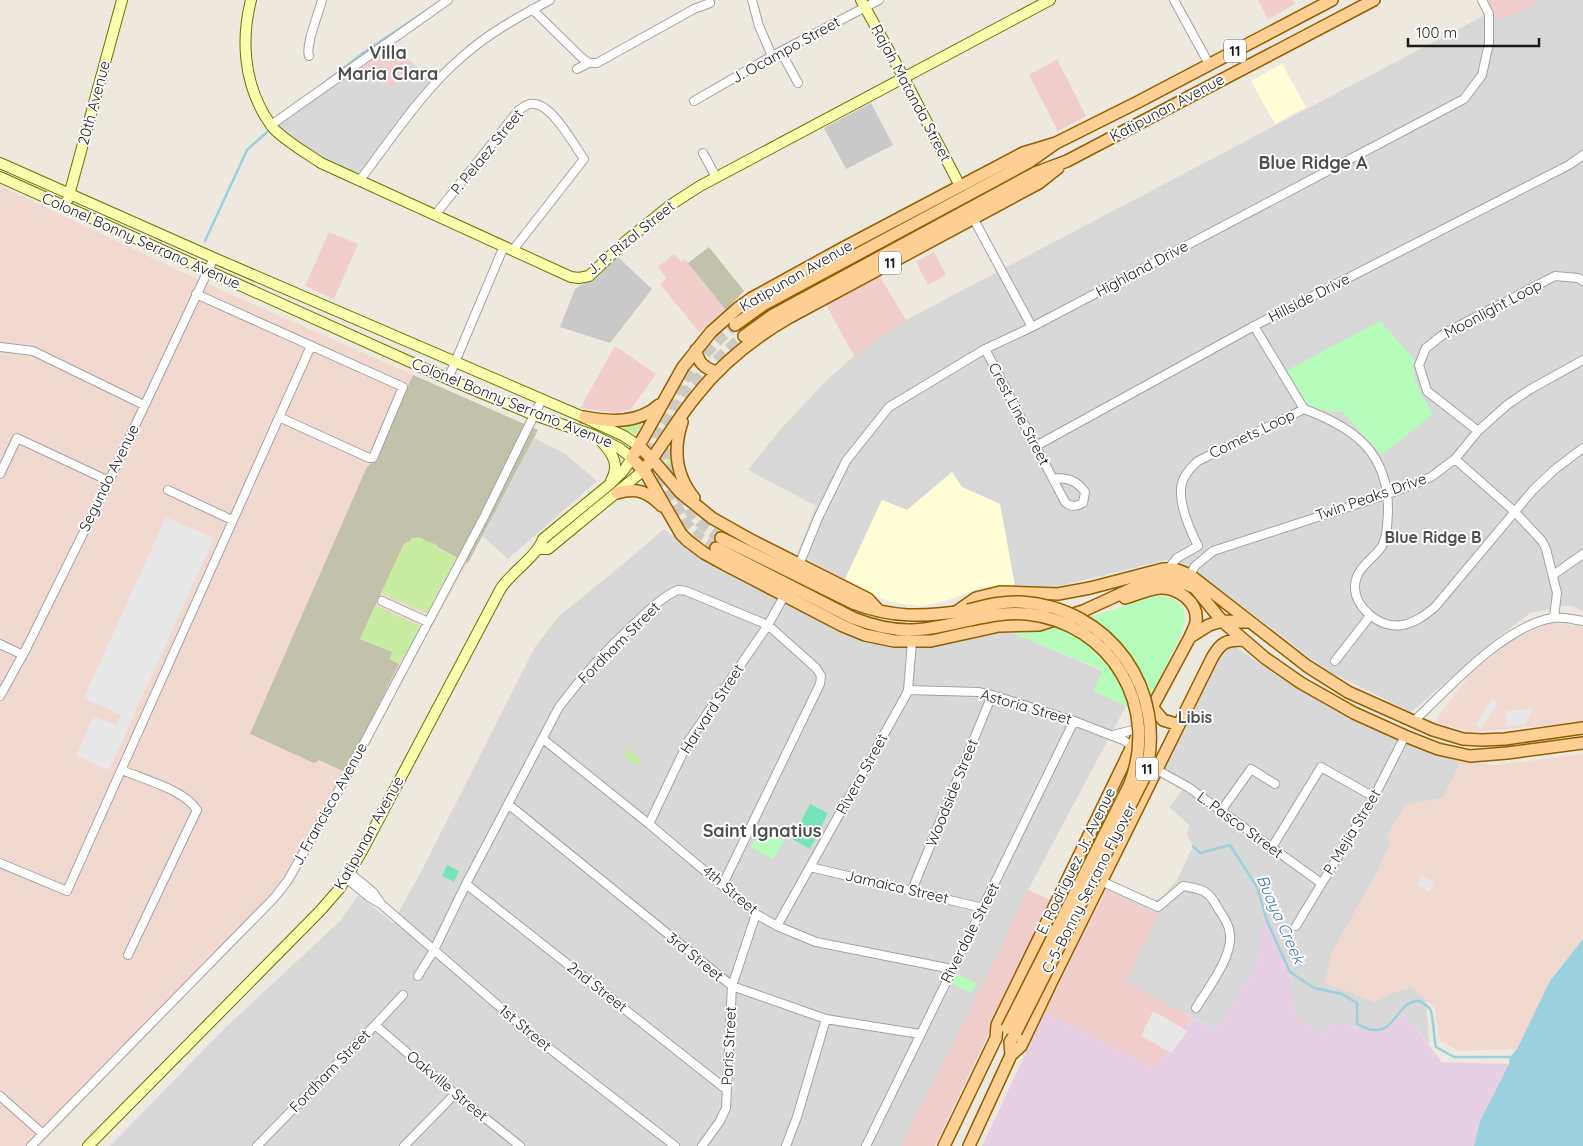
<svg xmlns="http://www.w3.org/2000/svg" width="1583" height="1146" font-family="Quicksand,sans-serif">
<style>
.residential{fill:#d9d8d8}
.commercial{fill:#f1cdcc}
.industrial{fill:#e7d0e3}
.education{fill:#fffed7}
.religious{fill:#c9c9c9}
.military{fill:#f1d9d0}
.construction{fill:#c2c2aa}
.grass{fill:#c7eda0}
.park{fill:#b6fdbb}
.pitch{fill:#76e4b8}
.parking{fill:#e7e7e7}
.water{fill:#9bd1df}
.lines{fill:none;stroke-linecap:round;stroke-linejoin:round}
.stream{stroke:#9bd1df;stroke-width:2.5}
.primary-tunnel{stroke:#cecac2;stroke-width:11;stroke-dasharray:11 5.5;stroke-linecap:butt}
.street-casing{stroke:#a2a2a2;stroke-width:10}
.secondary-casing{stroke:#697400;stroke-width:12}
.primary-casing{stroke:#925f00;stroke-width:14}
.street{stroke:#fff;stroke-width:8}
.secondary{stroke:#fbfeac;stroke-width:10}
.primary{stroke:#ffcf93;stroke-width:11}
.primary-bridge-casing{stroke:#925f00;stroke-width:14;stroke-linecap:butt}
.primary-bridge{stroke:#ffcf93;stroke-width:11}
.labels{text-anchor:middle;stroke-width:4;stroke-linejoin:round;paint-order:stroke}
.shield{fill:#fff;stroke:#5f5f5f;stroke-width:1}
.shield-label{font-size:14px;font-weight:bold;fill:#1b1b1b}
.street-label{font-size:15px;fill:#1b1b1b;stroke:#fff}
.neighbourhood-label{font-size:16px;font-weight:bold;fill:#4e4e4e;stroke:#fff}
.water-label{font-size:16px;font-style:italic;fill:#417ab0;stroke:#fff}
.quarter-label{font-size:18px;font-weight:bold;fill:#4e4e4e;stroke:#fff}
</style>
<rect width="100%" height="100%" fill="#eee9df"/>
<path class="residential" d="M 1542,0 L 1583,0 L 1583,611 L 1569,605 L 1530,613 L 1499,637 L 1411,712 L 1326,670 L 1199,573 L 1166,560 L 1047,589 L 1015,586 L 1000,504 L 962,487 L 906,510 L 882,500 L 845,579 L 797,554 L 816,506 L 748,470 L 779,431 L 826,381 L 854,356 L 906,320 L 1483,16 L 1493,11 L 1498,21 Z
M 412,62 L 430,81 L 360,176 L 321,157 L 277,126 L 360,65 L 391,87 Z
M 534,438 L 564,453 L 597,481 L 508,559 L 482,536 Z
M 664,529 L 710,563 L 776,595 L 847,631 L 856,638 L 878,644 L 917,647 L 953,642 L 1006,630 L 1102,671 L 1094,691 L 1126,706 L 1028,890 L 999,952 L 901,1146 L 110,1146 L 225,1028 L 340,921 L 358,895 L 393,923 L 425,864 L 535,647 L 559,616 L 622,565 Z
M 1233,645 L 1273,673 L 1324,704 L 1402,740 L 1461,762 L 1443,798 L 1405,805 L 1388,837 L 1390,846 L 1325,982 L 1375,1002 L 1389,994 L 1411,987 L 1426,999 L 1429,1044 L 1405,1014 L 1385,1027 L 1375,1031 L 1338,1022 L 1322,1033 L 1295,1018 L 1290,972 L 1267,921 L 1265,910 L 1257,964 L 1217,1030 L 1125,982 L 1158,915 L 1106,890 L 1111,880 L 1155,900 L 1161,898 L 1177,880 L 1193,846 L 1187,835 L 1189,825 L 1169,807 L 1187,785 L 1162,772 L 1217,662 Z"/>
<path class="commercial" d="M 1258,0 L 1292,0 L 1295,4 L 1268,19 Z
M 1487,0 L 1542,0 L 1498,21 Z
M 390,44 L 412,62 L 391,87 L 360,65 Z
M 1057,59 L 1086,116 L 1058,131 L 1029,75 Z
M 329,232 L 358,244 L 334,299 L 305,286 Z
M 934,252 L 946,275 L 928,285 L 916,262 Z
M 674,254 L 681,262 L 685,259 L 726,310 L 699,332 L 660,284 L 667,278 L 658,267 Z
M 879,275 L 906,320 L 854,356 L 825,303 Z
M 615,346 L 656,374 L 631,409 L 617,413 L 580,408 Z
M 1028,890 L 1052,901 L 935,1146 L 901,1146 L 999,952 Z
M 1106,890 L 1158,915 L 1125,982 L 1193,1018 L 1153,1068 L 1045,1012 Z"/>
<path class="industrial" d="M 1265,908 L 1267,921 L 1290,972 L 1295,1018 L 1322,1033 L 1338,1022 L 1375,1031 L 1385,1027 L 1405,1014 L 1442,1062 L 1509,1064 L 1480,1121 L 1474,1146 L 982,1146 L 1045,1012 L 1153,1068 L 1193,1018 L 1217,1030 L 1257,964 Z"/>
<path class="education" d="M 1282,64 L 1306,107 L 1275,124 L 1251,81 Z
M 952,472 L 962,487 L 1000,504 L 1015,586 L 998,586 L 977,589 L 946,601 L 922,606 L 896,603 L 868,593 L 845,579 L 882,500 L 907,510 Z"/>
<path class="religious" d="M 871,103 L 893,145 L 846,169 L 824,128 Z
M 618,257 L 652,289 L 610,343 L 560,327 L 575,289 L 599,274 Z"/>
<path class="military" d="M 0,186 L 210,285 L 538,430 L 468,563 L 412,661 L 294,882 L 40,1146 L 0,1146 Z
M 1550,622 L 1583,627 L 1583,722 L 1474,732 L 1433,723 L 1474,670 L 1513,640 Z
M 1583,754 L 1583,939 L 1550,981 L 1517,1049 L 1459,1051 L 1440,1041 L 1435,1008 L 1411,987 L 1389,994 L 1375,1002 L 1325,983 L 1331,954 L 1386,856 L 1390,846 L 1388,837 L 1393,823 L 1405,805 L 1443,798 L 1461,762 L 1495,765 Z"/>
<path class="construction" d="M 709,247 L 744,291 L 726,310 L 688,263 Z
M 413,375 L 538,430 L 468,563 L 418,537 L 404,544 L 360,639 L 393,652 L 390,659 L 399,664 L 345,772 L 319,760 L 314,763 L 250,734 L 366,469 L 376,457 Z"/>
<path class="grass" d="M 645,418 L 636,435 L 613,425 Z
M 672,455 L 678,481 L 663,466 Z
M 412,537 L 416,539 L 418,537 L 437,545 L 436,548 L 456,557 L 427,613 L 381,593 L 404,544 L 410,542 Z
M 375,606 L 420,626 L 406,656 L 403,655 L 399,664 L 390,659 L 392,652 L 360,639 Z
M 628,749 L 641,760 L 637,766 L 624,755 Z"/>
<path class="park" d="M 1380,321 L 1414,359 C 1410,380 1423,396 1433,414 L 1382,455 L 1342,412 L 1310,408 L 1286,371 Z
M 1156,596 C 1179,596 1189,608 1183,630 L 1143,714 L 1094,691 L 1102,670 L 1006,630 L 1045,631 Z
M 762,827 L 784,840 L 773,859 L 751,847 Z
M 955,973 L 976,983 L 971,993 L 950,982 Z"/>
<path class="pitch" d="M 810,804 L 828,813 L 810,849 L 792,839 Z
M 447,865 L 459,871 L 454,882 L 442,876 Z"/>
<path class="parking" d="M 166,517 L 214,538 L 109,770 L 76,756 L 94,716 L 116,726 L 121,715 L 84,698 Z
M 1492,699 L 1498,703 L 1481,729 L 1475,725 Z
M 1534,709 L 1525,724 L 1506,726 L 1507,711 Z
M 1422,875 L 1434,882 L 1429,892 L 1417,885 Z
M 1153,1011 L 1188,1031 L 1171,1053 L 1141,1036 Z"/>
<path class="water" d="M 1583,939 L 1583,1146 L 1474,1146 L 1480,1121 L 1509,1064 L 1510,1057 L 1517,1049 L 1550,981 Z"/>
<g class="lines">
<path class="stream" d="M 315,90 L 363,53 L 435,5
M 205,241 L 247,150 L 267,132
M 1193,846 L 1200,853 L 1230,845 L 1257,887 L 1267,921 L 1290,972 L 1314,988 L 1342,994 L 1357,1003 L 1357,1024 C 1362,1026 1370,1031 1376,1030 C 1396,1030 1399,999 1420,1001 C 1423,1003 1428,1006 1430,1009 C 1433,1013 1434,1040 1436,1047 L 1454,1057 L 1512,1057"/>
<path class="primary-tunnel" d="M 721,538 C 701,527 689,512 678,492 C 673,482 667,471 666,460 C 659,407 708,367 744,336
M 716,548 C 692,535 688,526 675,504 C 664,487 652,464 654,443 C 657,405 707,348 735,325"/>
<g class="street-casing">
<path id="street" d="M 752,0 L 759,26 L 772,56
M 1174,0 L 1209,64
M 532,9 L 582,58 L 589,63 L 597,63 L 694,9 L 710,3
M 781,52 L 798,83
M 309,56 C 305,45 319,13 322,0
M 577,69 L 589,63
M 694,101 L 772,56 L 879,0
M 271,125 L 448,0
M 703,153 L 716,177
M 360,180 C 391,139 424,89 463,56 C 489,33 520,16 550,0
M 435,215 L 518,111 C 523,107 528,103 535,104 C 553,106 574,145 584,159 L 513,250
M 973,218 L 1032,327
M 196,294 L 403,387 L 373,458 L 369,458 L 279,417
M 1254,326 L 1304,409
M 0,347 L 33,351 L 144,405
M 985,349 L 1065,502 C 1071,508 1077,506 1083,503 L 1085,492 C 1076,480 1068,478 1054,478
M 448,379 L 504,246
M 1478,431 L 1427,391 L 1419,365 L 1426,348 L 1445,333 L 1555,276 L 1578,278 L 1583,281
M 1036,446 L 1254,326 L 1569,165 L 1583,155
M 1455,459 L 1514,511 L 1542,541 L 1546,549 L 1557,593 L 1554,617
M 0,474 L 17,438 L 109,481
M 168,490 L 232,520
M 1198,546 C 1190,530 1180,508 1181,490 C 1181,478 1190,468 1198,461 L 1304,409 C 1355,428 1389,453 1388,512 C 1387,523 1388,536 1382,546 C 1373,560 1356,567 1355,586 C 1354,608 1381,629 1402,625 C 1415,623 1425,615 1435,607 L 1533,490 L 1554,470 L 1583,448
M 799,565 L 818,518 L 846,461 L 889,407 L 985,349 L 1032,327 L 1464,99 L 1482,75 L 1489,43 L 1489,14 L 1482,0
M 1168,569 L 1177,558 L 1198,546
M 1190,575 L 1195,566 L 1213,551 L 1388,494 L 1431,477 L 1455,459 L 1478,431 L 1507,405 L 1529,390 L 1583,360
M 1553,575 L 1583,554
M 382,601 L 428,622
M 0,644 L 23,655
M 1335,661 L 1370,616
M 908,690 L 978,692 L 992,695 L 1074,721 L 1123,740 L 1132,746
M 0,696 L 25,651 L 109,481 L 214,258
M 1414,721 C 1450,687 1503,627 1552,618 C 1561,616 1574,620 1583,621
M 1113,735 L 1141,728
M 543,739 L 649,824 L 756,914 L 777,926 L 816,942 L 952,969
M 122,770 C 145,780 183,789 197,810 L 128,955
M 1157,770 L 1188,787 L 1321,883
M 508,804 L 732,986 L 826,1019 L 920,1034
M 1221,811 L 1251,769 L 1275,784
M 649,824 L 689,740 L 768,625 L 783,598
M 1271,849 L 1321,767 L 1374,797
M 0,863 L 67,891 L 311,346
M 810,867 L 983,908
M 350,873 L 373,892 L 380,902
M 346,878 L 369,897 L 381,904 L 531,1034 L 675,1146
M 1101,881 L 1158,907 L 1183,886 C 1204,889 1209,891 1219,910 C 1224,917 1230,926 1230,935 C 1232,958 1208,988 1196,1008
M 466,884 L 727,1090
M 912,890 L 992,695
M 777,926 L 906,695 L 908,690 L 912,642
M 1296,926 L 1374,797 L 1405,736
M 418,976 L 434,950 L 466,884 L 559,707 C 581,678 605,651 632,626 C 646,613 660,598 678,590 L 686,591 L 768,625 L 816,668 L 821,676 L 820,684 L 723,884
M 375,1025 L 455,1094 L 520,1146
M 0,1096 L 43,1134
M 31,1146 L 275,897 L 288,880 L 344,781 L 484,517 L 542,399
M 257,1146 L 375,1025 L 403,995
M 404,1146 L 455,1094
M 702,1146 L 720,1121 L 726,1108 L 732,986 L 756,914
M 786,1146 L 797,1117 L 826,1019
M 866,1146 L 1074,721"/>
</g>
<g class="secondary-casing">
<path id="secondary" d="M 251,0 C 241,39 244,81 265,116 C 268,120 270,125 274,129 C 287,142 305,152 321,163 L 571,277 L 579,278 L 589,276 L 626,241 L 672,204 L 700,186 L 1050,0
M 861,0 L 904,78 L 960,186
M 0,163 L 214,258 L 583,417 L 624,436 L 639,446
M 0,177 L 448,379 L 534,415 L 593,435 L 619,448 L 632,458 L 624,470 L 610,484 L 543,539 C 537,556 513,571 501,588 L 361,853 L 340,888 L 320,911 L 88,1146
M 68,199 L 122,0
M 601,441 C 613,454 620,465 611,481
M 539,549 L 548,549 L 644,470"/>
</g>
<g class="primary-casing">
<path id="primary" d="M 1056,143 L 1023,153 L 843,248 L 752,298 L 738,308 L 711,332 L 683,367 L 632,458 L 647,475 L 681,534 L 688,541 L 704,553 L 724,564 L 843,626 L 865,635 L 894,641 L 931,641 L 999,626 L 1039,625 L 1083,611 L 1142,584 L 1157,579 L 1177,580 L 1195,588 L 1222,621 L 1244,640 L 1265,658 L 1301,683 L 1354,713 L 1405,736 L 1438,749 L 1470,756 L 1507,753 L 1583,743
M 735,325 L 763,305 L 1029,162 L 1056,143 L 1138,102 L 1332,0
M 744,336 L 773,315 L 1035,173 L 1067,161 L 1374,0
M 696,350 C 698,363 705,369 717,372
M 584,417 C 610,422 638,424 659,405
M 682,422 C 673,449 676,476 694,498
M 639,446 L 652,459 L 680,492 L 712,518 L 751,540 L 868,599 L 879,611
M 644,470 C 662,446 677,419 697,395 C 722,363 755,337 790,317 L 1039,183 L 1058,168
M 617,493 C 637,487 648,492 662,506
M 721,538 L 853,603 C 892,618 923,617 963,611
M 716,548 L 853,618 C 899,636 923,631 970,620
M 1125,598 C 1136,595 1148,589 1160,588 C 1177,587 1199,602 1196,622 C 1195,627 1192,632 1190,637
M 956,612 L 976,598 L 1000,592 L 1058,594 L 1090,588 L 1163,569 L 1175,569 L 1190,575 L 1307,666 L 1348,692 L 1433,730 L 1463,739 L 1482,740 L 1505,739 L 1583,728
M 1152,707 L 1163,720 L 1179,725
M 1011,1055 L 1010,1042 L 1016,1032
M 944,1146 L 996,1038 L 997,1025 L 1141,728 L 1190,637 L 1209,625 L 1222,621 L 1250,622
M 969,1146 L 1011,1055 L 1021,1046 L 1050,985 L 1212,658 C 1221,642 1226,640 1244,640"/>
</g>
<use href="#street" class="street"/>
<use href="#secondary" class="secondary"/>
<use href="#primary" class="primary"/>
<g class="primary-bridge-casing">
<path id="primary-bridge" d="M 968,610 C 985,606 1002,601 1020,602 C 1110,607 1169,690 1145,776 L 1016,1032
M 970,620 C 989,616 1008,612 1027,614 C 1112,623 1161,708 1129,786 L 1007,1028"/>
</g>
<use href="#primary-bridge" class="primary-bridge"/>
</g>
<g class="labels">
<g class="shield">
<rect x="1224" y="39.5" width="22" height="23" rx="4"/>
<rect x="879" y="251.5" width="22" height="23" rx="4"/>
<rect x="1136" y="757.5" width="22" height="23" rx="4"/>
</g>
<g class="shield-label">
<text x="1235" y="56">11</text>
<text x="890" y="268">11</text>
<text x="1147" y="774">11</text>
</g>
<g class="street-label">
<text transform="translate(786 50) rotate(-29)" y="5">J. Ocampo Street</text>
<text transform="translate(911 93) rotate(62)" y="5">Rajah Matanda Street</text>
<text transform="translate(94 103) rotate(-75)" y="5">20th Avenue</text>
<text transform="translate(1167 108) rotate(-28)" y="5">Katipunan Avenue</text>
<text transform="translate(487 152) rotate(-51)" y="5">P. Pelaez Street</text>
<text transform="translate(631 238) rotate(-39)" y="5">J. P. Rizal Street</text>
<text transform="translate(141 241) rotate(24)" y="5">Colonel Bonny Serrano Avenue</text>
<text transform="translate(1142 269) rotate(-28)" y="5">Highland Drive</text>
<text transform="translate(796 276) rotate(-30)" y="5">Katipunan Avenue</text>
<text transform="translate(1309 298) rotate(-27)" y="5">Hillside Drive</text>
<text transform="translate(1493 309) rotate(-28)" y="5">Moonlight Loop</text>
<text transform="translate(512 403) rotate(22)" y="5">Colonel Bonny Serrano Avenue</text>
<text transform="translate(1019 414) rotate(62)" y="5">Crest Line Street</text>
<text transform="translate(1252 434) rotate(-26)" y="5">Comets Loop</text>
<text transform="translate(109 478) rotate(-64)" y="5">Segundo Avenue</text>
<text transform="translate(1371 497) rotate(-19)" y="5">Twin Peaks Drive</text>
<text transform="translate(619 643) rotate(-45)" y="5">Fordham Street</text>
<text transform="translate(1026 707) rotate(16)" y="5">Astoria Street</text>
<text transform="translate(712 709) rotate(-57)" y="5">Harvard Street</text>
<text transform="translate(862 774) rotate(-61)" y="5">Rivera Street</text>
<text transform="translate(952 793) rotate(-68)" y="5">Woodside Street</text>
<text transform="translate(330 804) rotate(-61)" y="5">J. Francisco Avenue</text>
<text transform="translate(1240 825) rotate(36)" y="5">L. Pasco Street</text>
<text transform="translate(1352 832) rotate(-59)" y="5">P. Mejia Street</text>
<text transform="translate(369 833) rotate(-61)" y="5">Katipunan Avenue</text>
<text transform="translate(1076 861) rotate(-64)" y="5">E. Rodriguez Jr. Avenue</text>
<text transform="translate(897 887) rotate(13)" y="5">Jamaica Street</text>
<text transform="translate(1089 888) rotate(-63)" y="5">C-5-Bonny Serrano Flyover</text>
<text transform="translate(730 890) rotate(40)" y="5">4th Street</text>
<text transform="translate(970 933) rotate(-63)" y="5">Riverdale Street</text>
<text transform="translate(695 957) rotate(39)" y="5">3rd Street</text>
<text transform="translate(597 987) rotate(38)" y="5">2nd Street</text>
<text transform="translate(525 1028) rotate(40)" y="5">1st Street</text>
<text transform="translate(729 1046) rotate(-87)" y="5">Paris Street</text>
<text transform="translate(330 1071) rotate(-46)" y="5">Fordham Street</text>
<text transform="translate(447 1086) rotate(40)" y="5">Oakville Street</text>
</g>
<g class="neighbourhood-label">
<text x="1433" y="543">Blue Ridge B</text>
<text x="1195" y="723">Libis</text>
</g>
<g class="water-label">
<text transform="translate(1281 919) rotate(66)" y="6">Buaya Creek</text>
</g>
<g class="quarter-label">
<text x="388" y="59">Villa<tspan x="388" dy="21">Maria Clara</tspan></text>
<text x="1313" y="169">Blue Ridge A</text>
<text x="762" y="837">Saint Ignatius</text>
</g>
</g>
<path d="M1408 38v8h131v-8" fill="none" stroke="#1b1b1b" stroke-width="2.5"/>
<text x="1416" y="38" font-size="15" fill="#1b1b1b" stroke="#ffffff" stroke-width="4" paint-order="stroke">100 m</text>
</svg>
